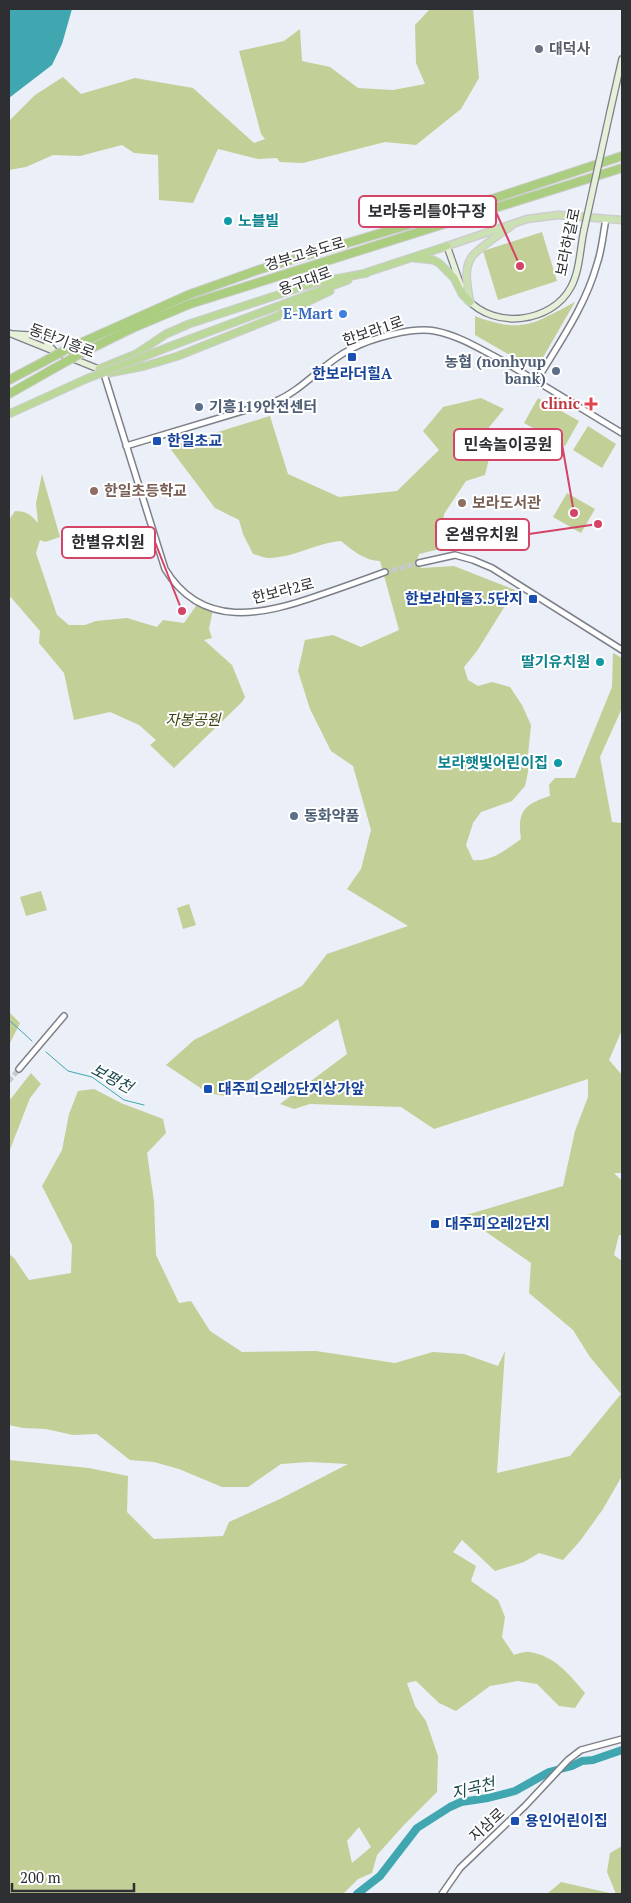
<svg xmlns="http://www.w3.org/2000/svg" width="631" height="1903" font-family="'PT Serif','Noto Sans KR',serif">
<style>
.green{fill:#c2cf97;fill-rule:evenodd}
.water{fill:#40a6b0}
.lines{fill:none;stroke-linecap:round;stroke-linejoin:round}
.stream{stroke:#40a6b0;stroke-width:1}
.river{stroke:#40a6b0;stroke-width:8}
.tertiary-tunnel{stroke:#c5c9d0;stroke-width:5;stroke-dasharray:5 2.5;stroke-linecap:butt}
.tertiary-casing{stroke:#7d8088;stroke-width:8}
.secondary-casing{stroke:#7d8088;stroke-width:8}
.primary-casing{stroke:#cdcdce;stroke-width:9}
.trunk-casing{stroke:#cdcdce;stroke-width:9}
.motorway-casing{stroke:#cdcdce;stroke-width:10}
.tertiary{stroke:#fff;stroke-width:5}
.secondary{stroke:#e6f0d9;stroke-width:5.5}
.primary{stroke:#cce1b3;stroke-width:6}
.trunk{stroke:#bbd79a;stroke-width:7}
.motorway{stroke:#aacd80;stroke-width:8}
.secondary-bridge-casing{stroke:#7d8088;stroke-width:8;stroke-linecap:butt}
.trunk-bridge-casing{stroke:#cdcdce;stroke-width:9;stroke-linecap:butt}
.motorway-bridge-casing{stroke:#cdcdce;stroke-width:10;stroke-linecap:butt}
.secondary-bridge{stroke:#e6f0d9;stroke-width:5.5}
.trunk-bridge{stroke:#bbd79a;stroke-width:7}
.motorway-bridge{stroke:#aacd80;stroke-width:8}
.worship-dot{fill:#6b7280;stroke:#fff;stroke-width:2}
.culture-dot{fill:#0f9aa8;stroke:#fff;stroke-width:2}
.shop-dot{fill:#3f7fe0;stroke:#fff;stroke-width:2}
.transit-dot{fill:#1a4fb4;stroke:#fff;stroke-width:2}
.service-dot{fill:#5c6f8a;stroke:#fff;stroke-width:2}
.health-dot{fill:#e0444e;stroke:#fff;stroke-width:2}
.education-dot{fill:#8d6e63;stroke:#fff;stroke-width:2}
.labels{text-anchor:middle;stroke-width:4;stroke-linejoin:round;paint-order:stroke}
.worship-label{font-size:15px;font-weight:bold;fill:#5b616d;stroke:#fff;text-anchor:start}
.culture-label{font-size:15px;font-weight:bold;fill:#0d838f;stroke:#fff;text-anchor:end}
.street-label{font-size:15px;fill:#2d2f32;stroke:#fff}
.shop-label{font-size:15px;font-weight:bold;fill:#366cbe;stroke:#fff;text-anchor:end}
.service-label{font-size:15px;font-weight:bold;fill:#4e5e75;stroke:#fff;text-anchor:start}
.transit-label{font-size:15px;font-weight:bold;fill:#164399;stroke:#fff;text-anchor:start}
.health-label{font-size:15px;font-weight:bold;fill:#be3a42;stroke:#fff;text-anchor:end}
.education-label{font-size:15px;font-weight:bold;fill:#785e54;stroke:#fff;text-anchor:start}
.park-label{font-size:15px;font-style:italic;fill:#3b4410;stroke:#fff}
.water-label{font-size:16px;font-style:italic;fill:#1c494e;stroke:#fff}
.leader{fill:none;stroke:#d34467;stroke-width:2}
.callout-dot{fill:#d34467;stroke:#fff;stroke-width:2}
.callout{fill:#fff;stroke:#d34467;stroke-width:2}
.callout-label{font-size:16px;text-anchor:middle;font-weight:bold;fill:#2d2f32}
</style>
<rect width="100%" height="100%" fill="#ebeff7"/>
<path class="green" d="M 430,9 L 473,9 L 479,78 L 461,109 L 416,145 L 385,142 L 303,163 L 280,162 L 277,158 L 258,159 L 218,149 L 193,203 L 159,200 L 158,155 L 134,153 L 122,145 L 80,156 L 53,155 L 26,167 L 9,170 L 9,121 L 35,95 L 63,77 L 81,94 L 135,78 L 193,88 L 254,143 L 265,139 L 261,134 L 239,51 L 284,41 L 300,29 L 302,61 L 330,67 L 358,88 L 393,90 L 425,84 L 416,63 L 415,25 Z
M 542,232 L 557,281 L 498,300 L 483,251 Z
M 575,302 L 538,366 L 530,367 L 475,335 L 475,316 C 522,334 533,324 575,302 Z
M 481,398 L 504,409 L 482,436 L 492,447 L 485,475 L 466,481 L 444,514 L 440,549 L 419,554 L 416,564 L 421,568 L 454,566 L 515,590 L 477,651 L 464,667 L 468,680 L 478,686 L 492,682 L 510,687 L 522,705 L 531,725 L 528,755 L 528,772 L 525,786 L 512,801 L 481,812 L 473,823 L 466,845 L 473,860 C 492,862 505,850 521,839 C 517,812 524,804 550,796 L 549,785 L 555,778 L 575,778 L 612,687 L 613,653 L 622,658 L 622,708 L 600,757 L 612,822 L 622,823 L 622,1030 L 609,1060 L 622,1075 L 622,1173 L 614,1173 L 622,1181 L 622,1235 L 619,1235 L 614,1255 L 622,1261 L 622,1476 L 603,1509 L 580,1541 L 563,1560 L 539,1553 L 524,1562 L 495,1571 L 462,1540 L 453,1552 L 476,1566 L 471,1581 L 498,1600 L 505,1617 L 502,1637 L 514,1655 C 518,1654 524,1651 529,1652 C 554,1655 570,1675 585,1693 L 575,1708 L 559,1706 L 537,1684 L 518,1681 L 490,1686 L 456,1711 L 439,1703 L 416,1681 L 407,1683 L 415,1706 L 426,1721 L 438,1756 L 437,1792 L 403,1826 L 377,1855 L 372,1873 L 358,1879 L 344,1893 L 9,1894 L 9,1460 L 89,1468 L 128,1476 L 127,1512 L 154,1539 L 223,1536 L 229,1522 L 280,1499 L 348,1464 L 309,1462 L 281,1464 L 248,1487 L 222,1487 L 179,1469 L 154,1462 L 130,1460 L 97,1434 L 73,1435 L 46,1429 L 23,1428 L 9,1425 L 9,1254 L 14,1258 L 29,1280 L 71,1273 L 72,1245 L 42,1186 L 62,1150 L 69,1114 L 78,1091 L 94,1089 L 121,1103 L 163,1119 L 166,1133 L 147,1153 L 154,1201 L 156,1255 L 179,1303 L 191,1301 L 210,1331 L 242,1352 L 316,1351 L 395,1363 L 433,1352 L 464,1354 L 498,1366 L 505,1351 L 497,1473 L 570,1456 L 621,1394 L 590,1357 L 573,1330 L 529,1293 L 531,1263 L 463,1216 L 563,1186 L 575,1131 L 588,1097 L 588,1079 L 434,1129 L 401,1107 L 310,1104 L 294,1109 L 280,1104 L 347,1054 L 338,1019 L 225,1096 L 208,1093 L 166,1065 L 194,1040 L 302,986 L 327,954 L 408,926 L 347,889 L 361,869 L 371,830 L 353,766 L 331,751 L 310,709 L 298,671 L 305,640 L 333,635 L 361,647 L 399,630 L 380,561 C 365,561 352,550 341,541 C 316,543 293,558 268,558 C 263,558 258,555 253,554 L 243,534 L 239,520 L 215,508 L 169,447 L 270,416 L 288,474 L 339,497 L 397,491 L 439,450 L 423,431 L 443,407 ZM 359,1827 L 371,1847 L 352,1863 L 347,1841 Z
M 538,398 L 579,421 L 565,446 L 524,423 Z
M 588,426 L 616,444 L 602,468 L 573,450 Z
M 42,474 L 60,537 L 45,542 L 40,540 L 36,553 L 57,615 L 69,625 L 85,625 L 96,621 L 127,618 L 157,627 L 163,620 L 184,623 L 198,603 L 213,609 L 209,629 L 212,638 L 204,640 L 232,665 L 245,697 L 242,702 L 174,768 L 150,745 L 156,740 L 139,725 L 110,712 L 74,720 L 64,673 L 39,643 L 40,631 L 9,595 L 9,520 L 15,511 C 27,511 31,515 38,523 L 36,503 Z
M 567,493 L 595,509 L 581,533 L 553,517 Z
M 41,891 L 47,910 L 26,916 L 20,897 Z
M 189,904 L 196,925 L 183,929 L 177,908 Z
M 9,1012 L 20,1023 L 9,1045 Z
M 31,1073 L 41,1084 L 30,1098 L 9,1152 L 9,1101 Z
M 622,1846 L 622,1894 L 616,1894 L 607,1872 L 610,1853 Z
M 561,1882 L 614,1894 L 547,1894 Z"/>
<path class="water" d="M 9,9 L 72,9 L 62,44 L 52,65 L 9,98 Z"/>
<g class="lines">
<path class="stream" d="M 9,1020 L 32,1041
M 46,1052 L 68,1071 L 92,1077 L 124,1100 L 144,1105"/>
<path class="river" d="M 357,1894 L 380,1876 L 417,1828 L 450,1807 L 461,1802 L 488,1798 L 515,1791 L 549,1772 L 572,1766 L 582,1761 L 593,1760 L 622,1750"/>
<path class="tertiary-tunnel" d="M 385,572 L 419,563
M 9,1081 L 19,1069"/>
<g class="tertiary-casing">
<path id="tertiary" d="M 104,374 L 165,569 C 202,630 263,615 320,595 C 341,588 363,580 385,572
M 537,380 C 559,343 585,307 597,264 C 602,250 603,234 606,219
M 126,446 L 276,401 C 304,389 323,363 351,349 C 372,338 412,327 435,331 C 460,336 480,349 501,360 C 542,384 582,409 622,433
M 419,563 L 455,555 L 473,560 L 492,568 L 622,650
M 19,1069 L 64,1016
M 442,1894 L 460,1868 L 525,1806 L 568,1760 L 581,1750 L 622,1739"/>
</g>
<g class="secondary-casing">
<path id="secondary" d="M 610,112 L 622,59
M 447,246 L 461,286
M 467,299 C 495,330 552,323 571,287 C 580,270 580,248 584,230
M 9,333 L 101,370
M 13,334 L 28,335 L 43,333 L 47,343 L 55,352"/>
</g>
<g class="primary-casing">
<path id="primary" d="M 447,246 L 527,219 L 558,215 L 622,220
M 470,302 C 468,288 463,271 471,258 C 475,250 502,233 511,226"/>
</g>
<g class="trunk-casing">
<path id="trunk" d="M 414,258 L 433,260 L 439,263 L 454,278 L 462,294 L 470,302
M 362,274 L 447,246
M 179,343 L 348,280
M 99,369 L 136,354 L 166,334 L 189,324 L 314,283 L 367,273
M 109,373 L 145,366 L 178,356 L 278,316 L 330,291"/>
</g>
<g class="motorway-casing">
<path id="motorway" d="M 65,350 L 188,295 L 258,270 L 474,205 L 622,156
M 80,354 L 133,328 L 190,304 L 622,168
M 9,380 L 43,362
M 9,394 L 53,369"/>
</g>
<use href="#tertiary" class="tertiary"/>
<use href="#secondary" class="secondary"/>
<use href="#primary" class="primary"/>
<use href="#trunk" class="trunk"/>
<use href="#motorway" class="motorway"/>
<g class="secondary-bridge-casing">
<path id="secondary-bridge" d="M 584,230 L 610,112"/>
</g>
<g class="trunk-bridge-casing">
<path id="trunk-bridge" d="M 9,414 L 86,379 L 179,343"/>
</g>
<g class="motorway-bridge-casing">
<path id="motorway-bridge" d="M 43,362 L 65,350
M 53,369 L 80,354"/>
</g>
<use href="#secondary-bridge" class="secondary-bridge"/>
<use href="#trunk-bridge" class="trunk-bridge"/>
<use href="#motorway-bridge" class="motorway-bridge"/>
</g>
<circle class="worship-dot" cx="539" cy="49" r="5"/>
<g class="culture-dot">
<circle cx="228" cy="221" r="5"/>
<circle cx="600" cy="662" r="5"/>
<circle cx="558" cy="763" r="5"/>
</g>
<circle class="shop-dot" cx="343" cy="314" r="5"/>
<g class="transit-dot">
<rect x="347" y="352" width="10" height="10" rx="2.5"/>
<rect x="152" y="436" width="10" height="10" rx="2.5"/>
<rect x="528" y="594" width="10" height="10" rx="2.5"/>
<rect x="203" y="1084" width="10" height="10" rx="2.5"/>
<rect x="430" y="1219" width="10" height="10" rx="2.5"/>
<rect x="510" y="1816" width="10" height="10" rx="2.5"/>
</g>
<g class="service-dot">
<circle cx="556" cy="371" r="5"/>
<circle cx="199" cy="407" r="5"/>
<circle cx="294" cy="816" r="5"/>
</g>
<path class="health-dot" d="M588.5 396.5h5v5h5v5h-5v5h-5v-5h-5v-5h5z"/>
<g class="education-dot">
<circle cx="94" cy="491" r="5"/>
<circle cx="462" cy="503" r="5"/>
</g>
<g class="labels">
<g class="worship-label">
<text x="549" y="54">대덕사</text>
</g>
<g class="culture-label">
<text x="238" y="226" text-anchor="start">노블빌</text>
<text x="590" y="667">딸기유치원</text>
<text x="548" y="768">보라햇빛어린이집</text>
</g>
<g class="street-label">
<text transform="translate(568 242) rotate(-78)" y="5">보라하갈로</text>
<text transform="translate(305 254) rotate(-17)" y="5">경부고속도로</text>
<text transform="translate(305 281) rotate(-20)" y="5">용구대로</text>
<text transform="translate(373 331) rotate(-19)" y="5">한보라1로</text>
<text transform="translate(62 341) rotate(21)" y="5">동탄기흥로</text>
<text transform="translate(283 591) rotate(-14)" y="5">한보라2로</text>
<text transform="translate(487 1825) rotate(-43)" y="5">지삼로</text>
</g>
<g class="shop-label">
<text x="333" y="319">E-Mart</text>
</g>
<g class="service-label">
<text x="546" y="367" text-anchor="end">농협 (nonhyup<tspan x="546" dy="17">bank)</tspan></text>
<text x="209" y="412">기흥119안전센터</text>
<text x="304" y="821">동화약품</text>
</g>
<g class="transit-label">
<text x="352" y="379" text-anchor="middle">한보라더힐A</text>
<text x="167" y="446">한일초교</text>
<text x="523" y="604" text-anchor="end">한보라마을3.5단지</text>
<text x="218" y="1094">대주피오레2단지상가앞</text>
<text x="445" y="1229">대주피오레2단지</text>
<text x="525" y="1826">용인어린이집</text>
</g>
<g class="health-label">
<text x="580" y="409">clinic</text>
</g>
<g class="education-label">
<text x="104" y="496">한일초등학교</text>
<text x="472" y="508">보라도서관</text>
</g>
<g class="park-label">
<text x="193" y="725">자봉공원</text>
</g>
<g class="water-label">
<text transform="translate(112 1078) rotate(28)" y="6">보평천</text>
<text transform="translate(473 1788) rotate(-14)" y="6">지곡천</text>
</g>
</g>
<path class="leader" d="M520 266L496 212M574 513L562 444M598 524L529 534M182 611L155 542"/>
<g class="callout-dot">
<circle cx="520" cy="266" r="5"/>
<circle cx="574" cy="513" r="5"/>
<circle cx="598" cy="524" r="5"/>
<circle cx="182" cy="611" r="5"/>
</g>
<g class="callout">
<rect x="359" y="196" width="137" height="31" rx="5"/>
<rect x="454" y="429" width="108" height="31" rx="5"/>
<rect x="436" y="519" width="93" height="31" rx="5"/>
<rect x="62" y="527" width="93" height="31" rx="5"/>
</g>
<g class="callout-label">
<text x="427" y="217">보라동리틀야구장</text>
<text x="508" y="450">민속놀이공원</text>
<text x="482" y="540">온샘유치원</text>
<text x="108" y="548">한별유치원</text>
</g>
<rect width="631" height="1903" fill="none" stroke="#2d2f32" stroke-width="20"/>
<path d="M12 1883v8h122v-8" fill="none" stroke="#2d2f32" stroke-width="2.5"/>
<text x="20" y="1883" font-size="15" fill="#2d2f32" stroke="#ffffff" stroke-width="4" paint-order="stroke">200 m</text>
</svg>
